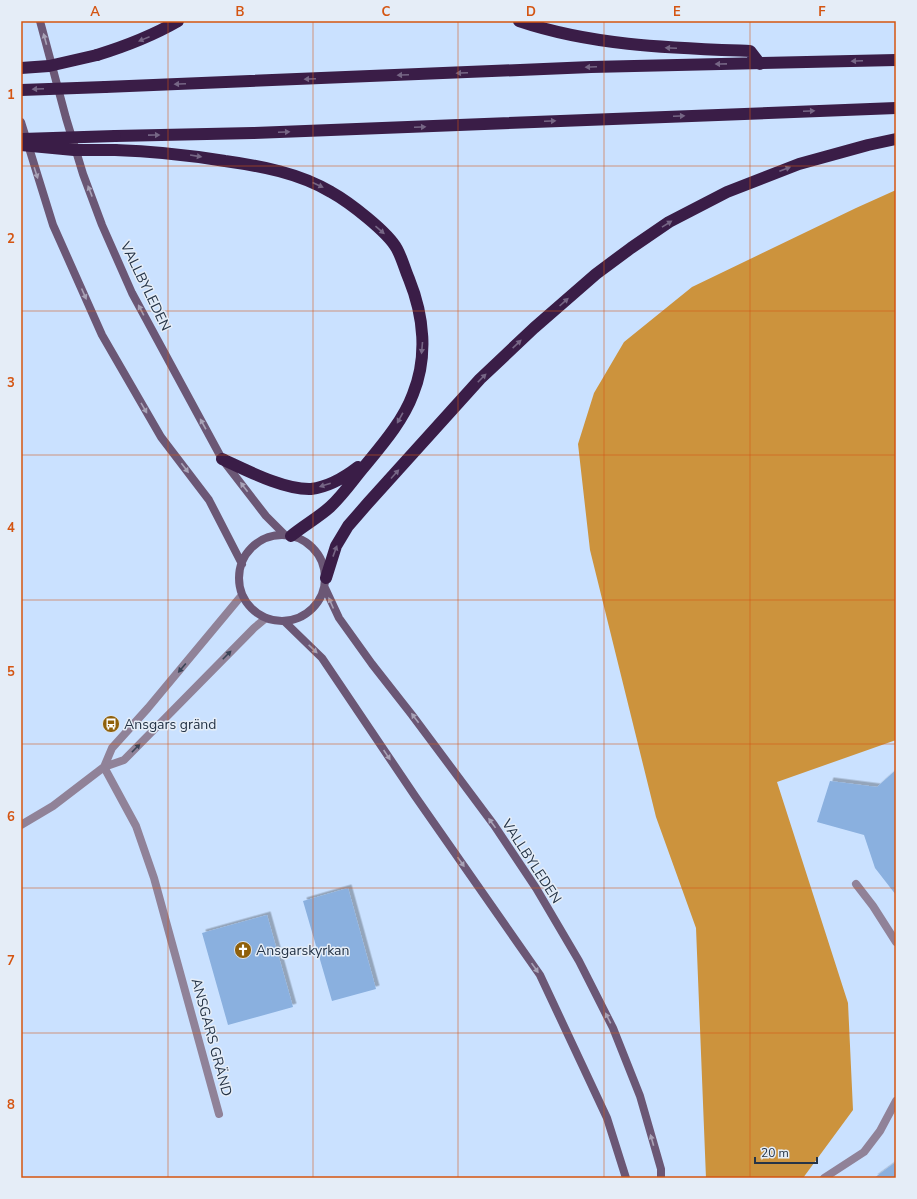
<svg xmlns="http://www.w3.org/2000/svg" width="917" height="1199" font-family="'Nunito Sans',sans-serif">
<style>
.forest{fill:#cc933d}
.building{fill:#8ab0df;filter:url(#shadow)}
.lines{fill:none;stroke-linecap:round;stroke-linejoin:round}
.street{stroke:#908298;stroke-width:8}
.secondary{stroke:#6b5775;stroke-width:8}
.highway{stroke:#3a1d47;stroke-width:12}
.highway-bridge{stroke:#3a1d47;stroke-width:12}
.oneway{fill:#a8a2b6}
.oneway2{fill:#766685}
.oneway3{fill:#3a4457}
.grid{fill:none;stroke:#d45512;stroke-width:1;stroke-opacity:0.55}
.labels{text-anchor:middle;stroke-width:3;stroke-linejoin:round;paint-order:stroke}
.street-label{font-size:14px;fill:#253447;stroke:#e5edf7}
.poi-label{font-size:14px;fill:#253447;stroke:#e5edf7;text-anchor:start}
.neatline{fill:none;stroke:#d45512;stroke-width:1.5}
.grid-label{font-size:13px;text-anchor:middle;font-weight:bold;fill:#d45512}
</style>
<defs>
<filter id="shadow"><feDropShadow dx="3.5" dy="-3.5" stdDeviation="0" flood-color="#0004"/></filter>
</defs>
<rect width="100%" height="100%" fill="#cae1ff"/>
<path class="forest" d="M 896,190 L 896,740 L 777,782 L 848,1003 L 853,1110 L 803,1178 L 706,1178 L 696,928 L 656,817 L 590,550 L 578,444 L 594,393 L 624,342 L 692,287 L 856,208 Z"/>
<path class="building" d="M 896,770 L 896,895 L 875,868 L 864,835 L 817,822 L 830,781 L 877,787 Z
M 348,888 L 376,989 L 332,1001 L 303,901 Z
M 267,915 L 293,1007 L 228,1025 L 202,933 Z
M 896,1162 L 896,1178 L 874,1178 Z"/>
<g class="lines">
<path class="street" d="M 104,767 L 136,826 L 154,878 L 219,1114
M 104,767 L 112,748 L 148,708 L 242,595
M 21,825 L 53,806 L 104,767 L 124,760 L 254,628 L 266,618
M 856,884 L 873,906 L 896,942
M 824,1178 L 864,1152 L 880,1131 L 896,1101"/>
<path class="secondary" d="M 40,21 L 66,118 L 83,174 L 102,225 L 132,293 L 222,459 L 266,516 L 285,535
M 21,122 L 53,225 L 102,335 L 161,437 L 209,500 L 242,564
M239 578a43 43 0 1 1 86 0a43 43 0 1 1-86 0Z
M 325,588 L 339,618 L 372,664 L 412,715 L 494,825 L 536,888 L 579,961 L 613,1028 L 640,1096 L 661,1169 L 661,1178
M 285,622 L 322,658 L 415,796 L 540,975 L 607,1118 L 626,1178"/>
<path class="highway" d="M 519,21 C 593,46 672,48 750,51 L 760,64
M 97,55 C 126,46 152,36 178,21
M 105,87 L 591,67 L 896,60
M 115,136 L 253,133 L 896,108
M 115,150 C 152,151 188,155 225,161 C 261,166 299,173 331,192 C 349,202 388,232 397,249 C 402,258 405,270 409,279 C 424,316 428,357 413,394 C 403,421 382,445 364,467 C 353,480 343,495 330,507 C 319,517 303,526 291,536
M 222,459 C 246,470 284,490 311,489 C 328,487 345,477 358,467
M 326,578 L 336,546 L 348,526 L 368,503 L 480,379 L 534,328 L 596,274 L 631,248 L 669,222 L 727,192 L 799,164 L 868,145 L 896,139"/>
<path class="highway-bridge" d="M 21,68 L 49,66 L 97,55
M 21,90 L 105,87
M 22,139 L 115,136
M 21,145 L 74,150 L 115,150"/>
</g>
<defs><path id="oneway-solid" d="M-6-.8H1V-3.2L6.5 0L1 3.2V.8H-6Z"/></defs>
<g class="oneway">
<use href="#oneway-solid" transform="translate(45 39) rotate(-105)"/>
<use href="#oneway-solid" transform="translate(36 173) rotate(72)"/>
<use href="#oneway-solid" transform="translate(90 191) rotate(-111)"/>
<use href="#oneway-solid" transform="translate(84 294) rotate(66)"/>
<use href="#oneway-solid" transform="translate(141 310) rotate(-118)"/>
<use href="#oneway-solid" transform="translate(144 408) rotate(60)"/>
<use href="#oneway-solid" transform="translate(203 424) rotate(-119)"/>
<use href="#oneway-solid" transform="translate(185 468) rotate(53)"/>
<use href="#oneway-solid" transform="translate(244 487) rotate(-127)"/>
<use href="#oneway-solid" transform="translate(331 603) rotate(-114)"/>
<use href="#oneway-solid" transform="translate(313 649) rotate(43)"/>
<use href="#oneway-solid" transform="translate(415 718) rotate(-127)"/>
<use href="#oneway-solid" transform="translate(387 755) rotate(56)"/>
<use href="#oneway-solid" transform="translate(492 823) rotate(-126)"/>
<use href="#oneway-solid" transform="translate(461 862) rotate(55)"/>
<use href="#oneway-solid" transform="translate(535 968) rotate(55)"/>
<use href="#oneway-solid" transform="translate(608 1018) rotate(-117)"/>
<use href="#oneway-solid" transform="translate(652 1140) rotate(-106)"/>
</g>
<g class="oneway2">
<use href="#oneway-solid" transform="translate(144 39) rotate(158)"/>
<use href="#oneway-solid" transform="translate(671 48) rotate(-177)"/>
<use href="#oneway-solid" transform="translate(857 61) rotate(178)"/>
<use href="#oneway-solid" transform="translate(721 64) rotate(179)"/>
<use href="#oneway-solid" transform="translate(591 67) rotate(178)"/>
<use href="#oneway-solid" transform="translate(462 73) rotate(178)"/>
<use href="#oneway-solid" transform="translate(403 75) rotate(178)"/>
<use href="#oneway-solid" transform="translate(310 79) rotate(178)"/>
<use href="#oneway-solid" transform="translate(180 84) rotate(178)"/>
<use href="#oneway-solid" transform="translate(38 89) rotate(177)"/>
<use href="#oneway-solid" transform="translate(809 111) rotate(-2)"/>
<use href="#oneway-solid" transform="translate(679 116) rotate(-2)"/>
<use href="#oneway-solid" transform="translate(550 121) rotate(-2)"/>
<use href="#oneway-solid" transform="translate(420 127) rotate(-2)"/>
<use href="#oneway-solid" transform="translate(284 132) rotate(-2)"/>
<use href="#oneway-solid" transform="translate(154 135) rotate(-1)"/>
<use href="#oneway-solid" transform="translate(196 156) rotate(9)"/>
<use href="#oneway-solid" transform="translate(785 169) rotate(-21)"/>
<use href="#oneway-solid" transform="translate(318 185) rotate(25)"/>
<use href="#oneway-solid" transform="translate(667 224) rotate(-32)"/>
<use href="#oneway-solid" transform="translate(380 230) rotate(41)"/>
<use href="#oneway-solid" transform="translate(564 302) rotate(-42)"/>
<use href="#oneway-solid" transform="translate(517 344) rotate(-43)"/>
<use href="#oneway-solid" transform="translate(422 348) rotate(95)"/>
<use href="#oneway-solid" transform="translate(482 378) rotate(-45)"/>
<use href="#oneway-solid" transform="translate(400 418) rotate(119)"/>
<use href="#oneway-solid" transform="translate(395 474) rotate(-48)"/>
<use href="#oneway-solid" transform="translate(325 485) rotate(163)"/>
<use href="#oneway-solid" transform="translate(335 551) rotate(-70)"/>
</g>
<g class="oneway3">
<use href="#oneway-solid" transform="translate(227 655) rotate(-45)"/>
<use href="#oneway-solid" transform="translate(182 668) rotate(130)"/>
<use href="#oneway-solid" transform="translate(136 748) rotate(-46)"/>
</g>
<path class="grid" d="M 168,21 L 168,1178M 313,21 L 313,1178M 458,21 L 458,1178M 604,21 L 604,1178M 750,21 L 750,1178M 21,166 L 896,166M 21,311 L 896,311M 21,455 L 896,455M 21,600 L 896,600M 21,744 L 896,744M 21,888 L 896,888M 21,1033 L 896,1033"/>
<defs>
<g id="bus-disc" transform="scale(0.9)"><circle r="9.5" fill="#8f600b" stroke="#e5edf7"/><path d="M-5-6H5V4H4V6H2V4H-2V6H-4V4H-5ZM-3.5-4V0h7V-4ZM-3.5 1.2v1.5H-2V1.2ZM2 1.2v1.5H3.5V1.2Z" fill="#fff"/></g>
<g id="church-disc" transform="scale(0.9)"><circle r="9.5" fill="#8f600b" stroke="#e5edf7"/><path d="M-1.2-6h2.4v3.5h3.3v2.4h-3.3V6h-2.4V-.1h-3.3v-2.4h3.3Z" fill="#fff"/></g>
</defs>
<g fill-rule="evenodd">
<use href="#bus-disc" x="111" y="724"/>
<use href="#church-disc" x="243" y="950"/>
</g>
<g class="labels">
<g class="street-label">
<text transform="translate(146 286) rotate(64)" y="5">VALLBYLEDEN</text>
<text transform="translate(532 861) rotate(57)" y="5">VALLBYLEDEN</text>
<text transform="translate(212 1037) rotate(75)" y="5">ANSGARS GRÄND</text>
</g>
<g class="poi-label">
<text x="124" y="729">Ansgars gränd</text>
<text x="256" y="955">Ansgarskyrkan</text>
</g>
</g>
<rect width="917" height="1199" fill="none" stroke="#e5edf7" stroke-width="44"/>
<path d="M755 1157v6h62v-6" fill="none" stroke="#253447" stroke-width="2"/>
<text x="761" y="1157" font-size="12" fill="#253447" stroke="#e5edf7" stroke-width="3" paint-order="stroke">20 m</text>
<rect x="22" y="22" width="873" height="1155" class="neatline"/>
<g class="grid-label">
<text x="95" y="16">A</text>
<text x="240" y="16">B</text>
<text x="386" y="16">C</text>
<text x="531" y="16">D</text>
<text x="677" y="16">E</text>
<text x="822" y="16">F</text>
<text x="11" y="99">1</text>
<text x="11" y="243">2</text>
<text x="11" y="387">3</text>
<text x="11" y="532">4</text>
<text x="11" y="676">5</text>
<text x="11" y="821">6</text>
<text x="11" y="965">7</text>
<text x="11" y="1109">8</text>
</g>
</svg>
